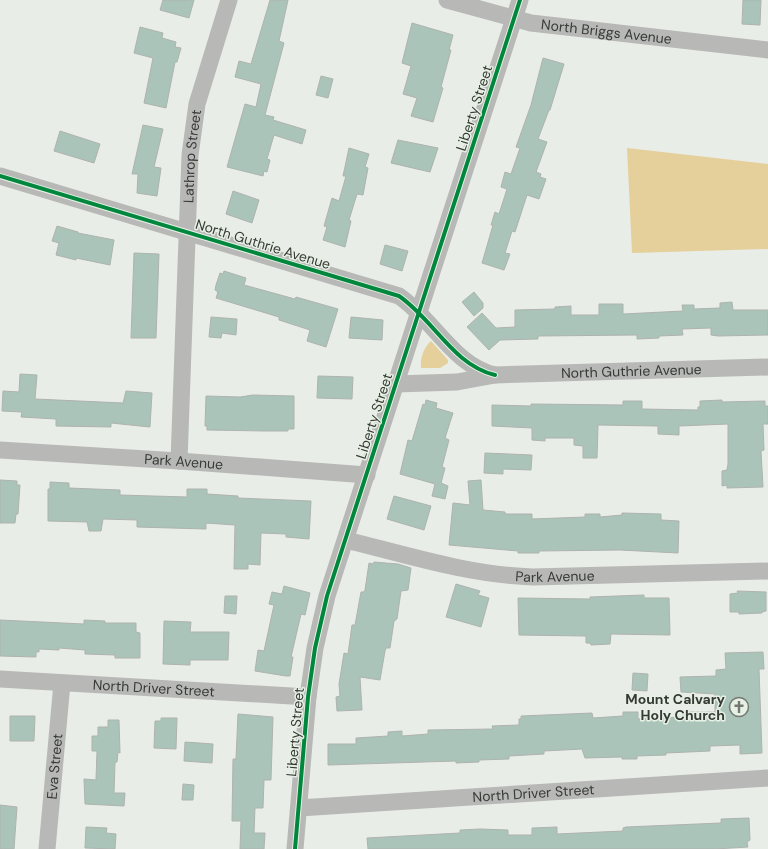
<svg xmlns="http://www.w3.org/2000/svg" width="768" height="849" font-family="'DM Sans',sans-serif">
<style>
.green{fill:#e5d09b}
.building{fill:#aac4b9;stroke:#aeb3af}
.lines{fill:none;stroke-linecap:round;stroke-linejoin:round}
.minor{stroke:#b8b8b7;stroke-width:17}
.cycleway-casing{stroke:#e7f0e4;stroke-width:6}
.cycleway{stroke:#00873e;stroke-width:4}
.labels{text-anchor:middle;stroke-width:3;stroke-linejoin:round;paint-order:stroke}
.street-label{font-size:14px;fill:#363a35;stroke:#e7f0e4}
.poi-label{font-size:14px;font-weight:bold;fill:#363a35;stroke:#e7f0e4;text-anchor:end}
</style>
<rect width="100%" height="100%" fill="#e8ede7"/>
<path class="green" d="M 627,148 L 768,164 L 768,249 L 632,253 Z
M 431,341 L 448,360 L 448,363 L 440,368 L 421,368 C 420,358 424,347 431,341 Z"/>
<path class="building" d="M 163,0 L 194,0 L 189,18 L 160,10 Z
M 270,0 L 288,0 L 279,41 L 284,43 L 265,115 L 274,117 L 273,120 L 306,130 L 302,144 L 274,135 L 267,159 L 270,160 L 267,172 L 264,171 L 263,176 L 227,167 L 245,104 L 256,107 L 261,84 L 235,77 L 239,61 L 251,64 Z
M 743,0 L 761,0 L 760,25 L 742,24 Z
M 412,23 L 453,35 L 449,50 L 451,50 L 441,87 L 443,88 L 433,122 L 411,116 L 417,98 L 403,94 L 411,66 L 402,63 Z
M 140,27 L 163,33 L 162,38 L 176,42 L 175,47 L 181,48 L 177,62 L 175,62 L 166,108 L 144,103 L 153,58 L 134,53 Z
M 543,58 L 564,64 L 550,110 L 549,110 L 538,139 L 547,142 L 536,172 L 541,174 L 540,177 L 546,179 L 539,199 L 527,195 L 515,232 L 512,231 L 505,253 L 510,254 L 504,270 L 482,263 L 493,225 L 491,225 L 495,212 L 499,214 L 507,189 L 501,187 L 505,172 L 511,174 L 520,148 L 516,147 L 531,105 Z
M 321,76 L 333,79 L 328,98 L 316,95 Z
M 143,125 L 163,129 L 154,167 L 161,168 L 157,196 L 137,193 L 138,174 L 132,174 Z
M 60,131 L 100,144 L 94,163 L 54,151 Z
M 398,140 L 438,148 L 430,172 L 391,163 Z
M 349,148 L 369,154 L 365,167 L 368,168 L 363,195 L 357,194 L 349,220 L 351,221 L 345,247 L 323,240 L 327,227 L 324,226 L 332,198 L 339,201 L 346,176 L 343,176 Z
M 233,191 L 259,200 L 252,223 L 226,214 Z
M 57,226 L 78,232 L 78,233 L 114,240 L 110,265 L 76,258 L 76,260 L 56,255 L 59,243 L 52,241 Z
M 385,245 L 408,251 L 402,271 L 380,264 Z
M 134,253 L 159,254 L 156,338 L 131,338 Z
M 224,271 L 246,278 L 244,285 L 295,299 L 296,297 L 338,309 L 326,347 L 307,341 L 310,330 L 279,320 L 279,317 L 216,298 L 218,292 L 215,290 L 216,285 L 220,273 L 223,274 Z
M 474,292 L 483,303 L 483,308 L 474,316 L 462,302 Z
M 732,302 L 733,310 L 768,310 L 768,335 L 718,336 L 711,335 L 711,328 L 682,329 L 683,335 L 659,336 L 659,338 L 637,339 L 637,335 L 538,336 L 538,339 L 500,340 L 489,350 L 467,327 L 482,313 L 496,328 L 515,327 L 515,310 L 555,309 L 555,307 L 571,306 L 571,315 L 599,315 L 599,304 L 623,304 L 623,314 L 683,311 L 682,305 L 694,305 L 694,309 L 720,308 L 720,303 Z
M 211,317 L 237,319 L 236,335 L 222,333 L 221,338 L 209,337 Z
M 351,317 L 383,320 L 382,340 L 349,338 Z
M 20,374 L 37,375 L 35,399 L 123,403 L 126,391 L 152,393 L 150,427 L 111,423 L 111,427 L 56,426 L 56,419 L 21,417 L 22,412 L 2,411 L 3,391 L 19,392 Z
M 318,376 L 353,377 L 352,399 L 317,398 Z
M 253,395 L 294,396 L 294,429 L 288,429 L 288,431 L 264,431 L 207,430 L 207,426 L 205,426 L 206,396 L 240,397 Z
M 426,400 L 437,403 L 436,408 L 453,413 L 445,438 L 449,440 L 442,467 L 445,468 L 441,483 L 448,486 L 445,499 L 432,496 L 435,484 L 400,474 L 408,440 L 412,441 L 423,404 L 425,405 Z
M 722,400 L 722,402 L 765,401 L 765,406 L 768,406 L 768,424 L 763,424 L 764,450 L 761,451 L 763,487 L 727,488 L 727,485 L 722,486 L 722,471 L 727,470 L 728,464 L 728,424 L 679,426 L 679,435 L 658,434 L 658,426 L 598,425 L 597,458 L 583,458 L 583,446 L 574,445 L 574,438 L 545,438 L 545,441 L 532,440 L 532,428 L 492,426 L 492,405 L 531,406 L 531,404 L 623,405 L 623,401 L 642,401 L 642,409 L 698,410 L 698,407 L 700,407 L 700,401 Z
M 485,453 L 532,455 L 531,470 L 503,469 L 503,474 L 484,473 Z
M 0,480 L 17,481 L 17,485 L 20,485 L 18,514 L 16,514 L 15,523 L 0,523 Z
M 481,480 L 483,510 L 505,512 L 505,514 L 532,514 L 532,519 L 585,517 L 585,514 L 600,514 L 600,517 L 622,515 L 622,513 L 661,514 L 661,520 L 679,521 L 678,553 L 620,550 L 539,551 L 539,553 L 518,553 L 518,551 L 449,545 L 453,503 L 470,505 L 468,481 Z
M 50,482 L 69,483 L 69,488 L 120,490 L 120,495 L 187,497 L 187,489 L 207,489 L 207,494 L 238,496 L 238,498 L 311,501 L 309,539 L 286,537 L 286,534 L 261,533 L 260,565 L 248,564 L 248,569 L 234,569 L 235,525 L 206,523 L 206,529 L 137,527 L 137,520 L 103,519 L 101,531 L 89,531 L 87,522 L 48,521 L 48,489 L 50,489 Z
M 394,496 L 431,506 L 424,530 L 387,519 Z
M 374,562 L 398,564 L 411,568 L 408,590 L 401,591 L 397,619 L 394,621 L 390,648 L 386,648 L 385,651 L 380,680 L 360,677 L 362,710 L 337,711 L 336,697 L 340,696 L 339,684 L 344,653 L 348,654 L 352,625 L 355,625 L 361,592 L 364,592 L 365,590 L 369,563 L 373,564 Z
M 456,584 L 480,591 L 478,595 L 489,598 L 481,627 L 446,617 Z
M 284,586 L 310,593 L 305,615 L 301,614 L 291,657 L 293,657 L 290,676 L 286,676 L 255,671 L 258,650 L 264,651 L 274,605 L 269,604 L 272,592 L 282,594 Z
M 737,591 L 766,592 L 766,611 L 762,612 L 762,613 L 739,614 L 739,612 L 730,612 L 730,594 L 738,593 Z
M 644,595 L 644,598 L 669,598 L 670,635 L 611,634 L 610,644 L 591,645 L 590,643 L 586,643 L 586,636 L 519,635 L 518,598 L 590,599 L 590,597 Z
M 225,596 L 237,596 L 236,614 L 224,613 Z
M 0,620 L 84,624 L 84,620 L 105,621 L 105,623 L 136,623 L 136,632 L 140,633 L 140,658 L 115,658 L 115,655 L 85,654 L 85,650 L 59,648 L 59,650 L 39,649 L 39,652 L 36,652 L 36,657 L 0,656 Z
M 164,621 L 191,622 L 190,632 L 229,632 L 228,660 L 190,660 L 190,665 L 163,664 Z
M 763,652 L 764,669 L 759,669 L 762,753 L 740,754 L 740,745 L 710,746 L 710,751 L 666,753 L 666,755 L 637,756 L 637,759 L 622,759 L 622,757 L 585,758 L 582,749 L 544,751 L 544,754 L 509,756 L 509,759 L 479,760 L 479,762 L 456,763 L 456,761 L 328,765 L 328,744 L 356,744 L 356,738 L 388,736 L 388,732 L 402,731 L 402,736 L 428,734 L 428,730 L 493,729 L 492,726 L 519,725 L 519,719 L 521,719 L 521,716 L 592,713 L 593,718 L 623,716 L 623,712 L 638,712 L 638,719 L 682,717 L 682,712 L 715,712 L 715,694 L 681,692 L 680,677 L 716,676 L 716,670 L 726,669 L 725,653 Z
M 633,673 L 648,674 L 647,691 L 632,690 Z
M 238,714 L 273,717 L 271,780 L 264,780 L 263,808 L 255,808 L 254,833 L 265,833 L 264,849 L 240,849 L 241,821 L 232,821 L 233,759 L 236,759 Z
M 10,716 L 35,716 L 34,741 L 10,741 Z
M 161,718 L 177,718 L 176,749 L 154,748 L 155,721 L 161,721 Z
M 108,720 L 119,720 L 120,753 L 118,752 L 117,762 L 115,762 L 114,793 L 125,793 L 124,806 L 85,804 L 84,779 L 96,780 L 97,751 L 92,751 L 92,736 L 98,736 L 98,727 L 108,727 Z
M 185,742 L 213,744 L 212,763 L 184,761 Z
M 183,784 L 194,785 L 193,800 L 182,800 Z
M 0,805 L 17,807 L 14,849 L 0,849 Z
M 749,818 L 750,840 L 747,842 L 748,847 L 715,849 L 368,849 L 367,838 L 460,833 L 460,830 L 480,829 L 508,830 L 508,835 L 532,835 L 532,828 L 557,827 L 557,834 L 623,831 L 623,828 L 626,827 L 721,823 L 721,819 Z
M 86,827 L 107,828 L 106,833 L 116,834 L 115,849 L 85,848 Z"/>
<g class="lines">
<g class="minor">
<path id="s1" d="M 447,0 L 531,23 L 768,50"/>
<path d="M 0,176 L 399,296 C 434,320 453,365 495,375"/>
<path id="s2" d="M 396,384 L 457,382 L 495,375 L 768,367"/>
<path id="s3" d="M 0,450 L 179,461 L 367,475"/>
<path id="s4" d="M 179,461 L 190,155 L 197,104 L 229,0"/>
<path id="s5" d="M 346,540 C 407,555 469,575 533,577 L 768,571"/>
<path id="s6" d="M 0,679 L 308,697"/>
<path id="s7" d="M 299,808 L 768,778"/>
<path id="s8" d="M 47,849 L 62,683"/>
<path d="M 295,849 L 308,697 L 315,648 L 327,596 L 520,0"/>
</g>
<g class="cycleway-casing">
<path id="cycleway" d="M 0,176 L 399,296 C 434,320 453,365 495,375
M 295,849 L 308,697 L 315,648 L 327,596 L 520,0"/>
</g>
<use href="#cycleway" class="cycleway"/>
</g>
<defs>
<g id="church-ring" transform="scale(1)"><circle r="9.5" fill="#e7f0e4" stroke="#747973" stroke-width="1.5"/><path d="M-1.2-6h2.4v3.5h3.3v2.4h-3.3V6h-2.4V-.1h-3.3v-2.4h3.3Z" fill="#747973"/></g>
</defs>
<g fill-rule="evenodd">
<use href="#church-ring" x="739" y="707"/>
</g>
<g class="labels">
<g class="street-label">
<text dy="5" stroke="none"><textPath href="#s1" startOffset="163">North Briggs Avenue</textPath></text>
<text transform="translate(474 108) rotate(-72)" y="5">Liberty Street</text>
<text dy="5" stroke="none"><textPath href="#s4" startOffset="305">Lathrop Street</textPath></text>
<text transform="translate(263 244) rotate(17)" y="5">North Guthrie Avenue</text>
<text dy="5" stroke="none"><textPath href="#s2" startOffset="236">North Guthrie Avenue</textPath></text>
<text transform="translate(374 416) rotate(-72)" y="5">Liberty Street</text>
<text dy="5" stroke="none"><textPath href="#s3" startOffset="184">Park Avenue</textPath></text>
<text dy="5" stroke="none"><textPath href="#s5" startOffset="213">Park Avenue</textPath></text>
<text dy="5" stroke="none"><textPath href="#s6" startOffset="154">North Driver Street</textPath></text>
<text transform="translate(295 732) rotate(-85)" y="5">Liberty Street</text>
<text dy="5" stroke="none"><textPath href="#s8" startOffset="83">Eva Street</textPath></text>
<text dy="5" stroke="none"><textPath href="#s7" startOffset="235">North Driver Street</textPath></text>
</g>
<g class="poi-label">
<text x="725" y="704">Mount Calvary<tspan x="725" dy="16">Holy Church</tspan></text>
</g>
</g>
</svg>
